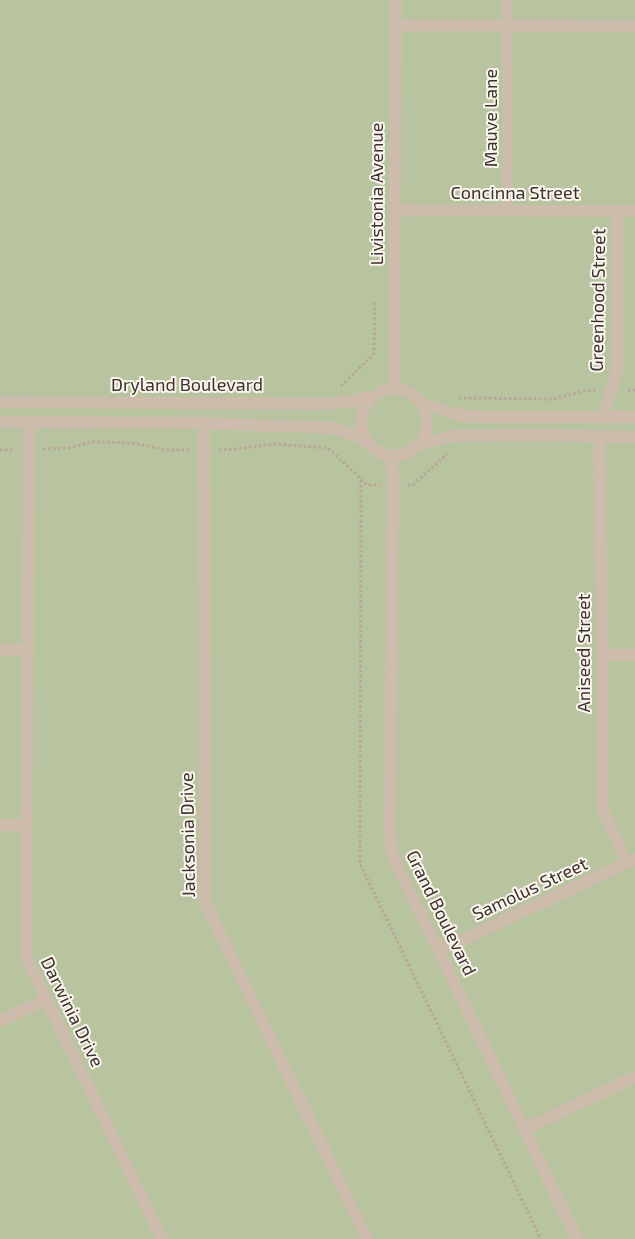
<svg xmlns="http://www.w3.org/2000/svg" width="635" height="1239" font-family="'Exo 2',sans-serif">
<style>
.green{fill:#b8c4a0}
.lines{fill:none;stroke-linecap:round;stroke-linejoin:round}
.path{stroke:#b9a596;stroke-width:3;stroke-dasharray:2.5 2.5;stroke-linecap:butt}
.service{stroke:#cdbbac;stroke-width:9}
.minor{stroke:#cdbbac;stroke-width:12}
.tertiary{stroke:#cdbbac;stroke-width:12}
.labels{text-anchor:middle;stroke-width:4;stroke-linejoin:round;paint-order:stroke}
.street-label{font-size:18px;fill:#3b302b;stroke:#fbf5ee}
</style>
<rect width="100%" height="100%" fill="#f4ebe1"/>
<path class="green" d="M 0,0 L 635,0 L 635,1239 L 0,1239 Z"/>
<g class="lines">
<path class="path" d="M 341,386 L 374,354 L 375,300
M 628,390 L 635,390
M 459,398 L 554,399 L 584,391 L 596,390
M 43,449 L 68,448 L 92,442 L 133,443 L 167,450 L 191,450
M 0,450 L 14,450
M 219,450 L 236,449 L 275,444 L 328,448 L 367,485 L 380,485
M 361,480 L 360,864 L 541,1239
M 408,485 L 413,485 L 447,454"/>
<path class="service" d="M 507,211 L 507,0"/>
<path class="minor" d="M 395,25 L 635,26
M 394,210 L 635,211
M 394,389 L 396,0
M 603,416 L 617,372 L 617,211
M 29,422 L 26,957 L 162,1239
M 204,423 L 205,902 L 367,1239
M 599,437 L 602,655 L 602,808 L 627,863
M 0,649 L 28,650
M 602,655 L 635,655
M 0,825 L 27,825
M 439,951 L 635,859
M 0,1021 L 47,999
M 525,1129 L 635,1077"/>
<path class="tertiary" d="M 0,402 L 325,404 L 351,401 L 374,396
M 420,402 C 424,408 427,413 427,420 C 429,441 410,459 388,455 C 355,449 351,403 383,391 C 392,387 404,389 412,394 C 415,396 417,400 421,402 C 425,404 431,406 435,407 C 450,413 459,416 475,417 L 635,417
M 0,422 L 204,423 L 334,428 L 354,435 L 367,441
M 420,444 L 454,436 L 532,435 L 635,437
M 392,456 L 393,484 L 390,828 L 392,853 L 398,868 L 439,951 L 577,1239"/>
</g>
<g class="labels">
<g class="street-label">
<text transform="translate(491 118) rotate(-90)" y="6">Mauve Lane</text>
<text x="515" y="199">Concinna Street</text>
<text transform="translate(377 194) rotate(-90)" y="6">Livistonia Avenue</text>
<text transform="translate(598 300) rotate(-89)" y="6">Greenhood Street</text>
<text x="187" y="391">Dryland Boulevard</text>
<text transform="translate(584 653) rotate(-90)" y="6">Aniseed Street</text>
<text transform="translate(188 835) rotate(-91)" y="6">Jacksonia Drive</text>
<text transform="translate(530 889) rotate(-25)" y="6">Samolus Street</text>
<text transform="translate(441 913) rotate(64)" y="6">Grand Boulevard</text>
<text transform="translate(72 1012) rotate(64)" y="6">Darwinia Drive</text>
</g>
</g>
</svg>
